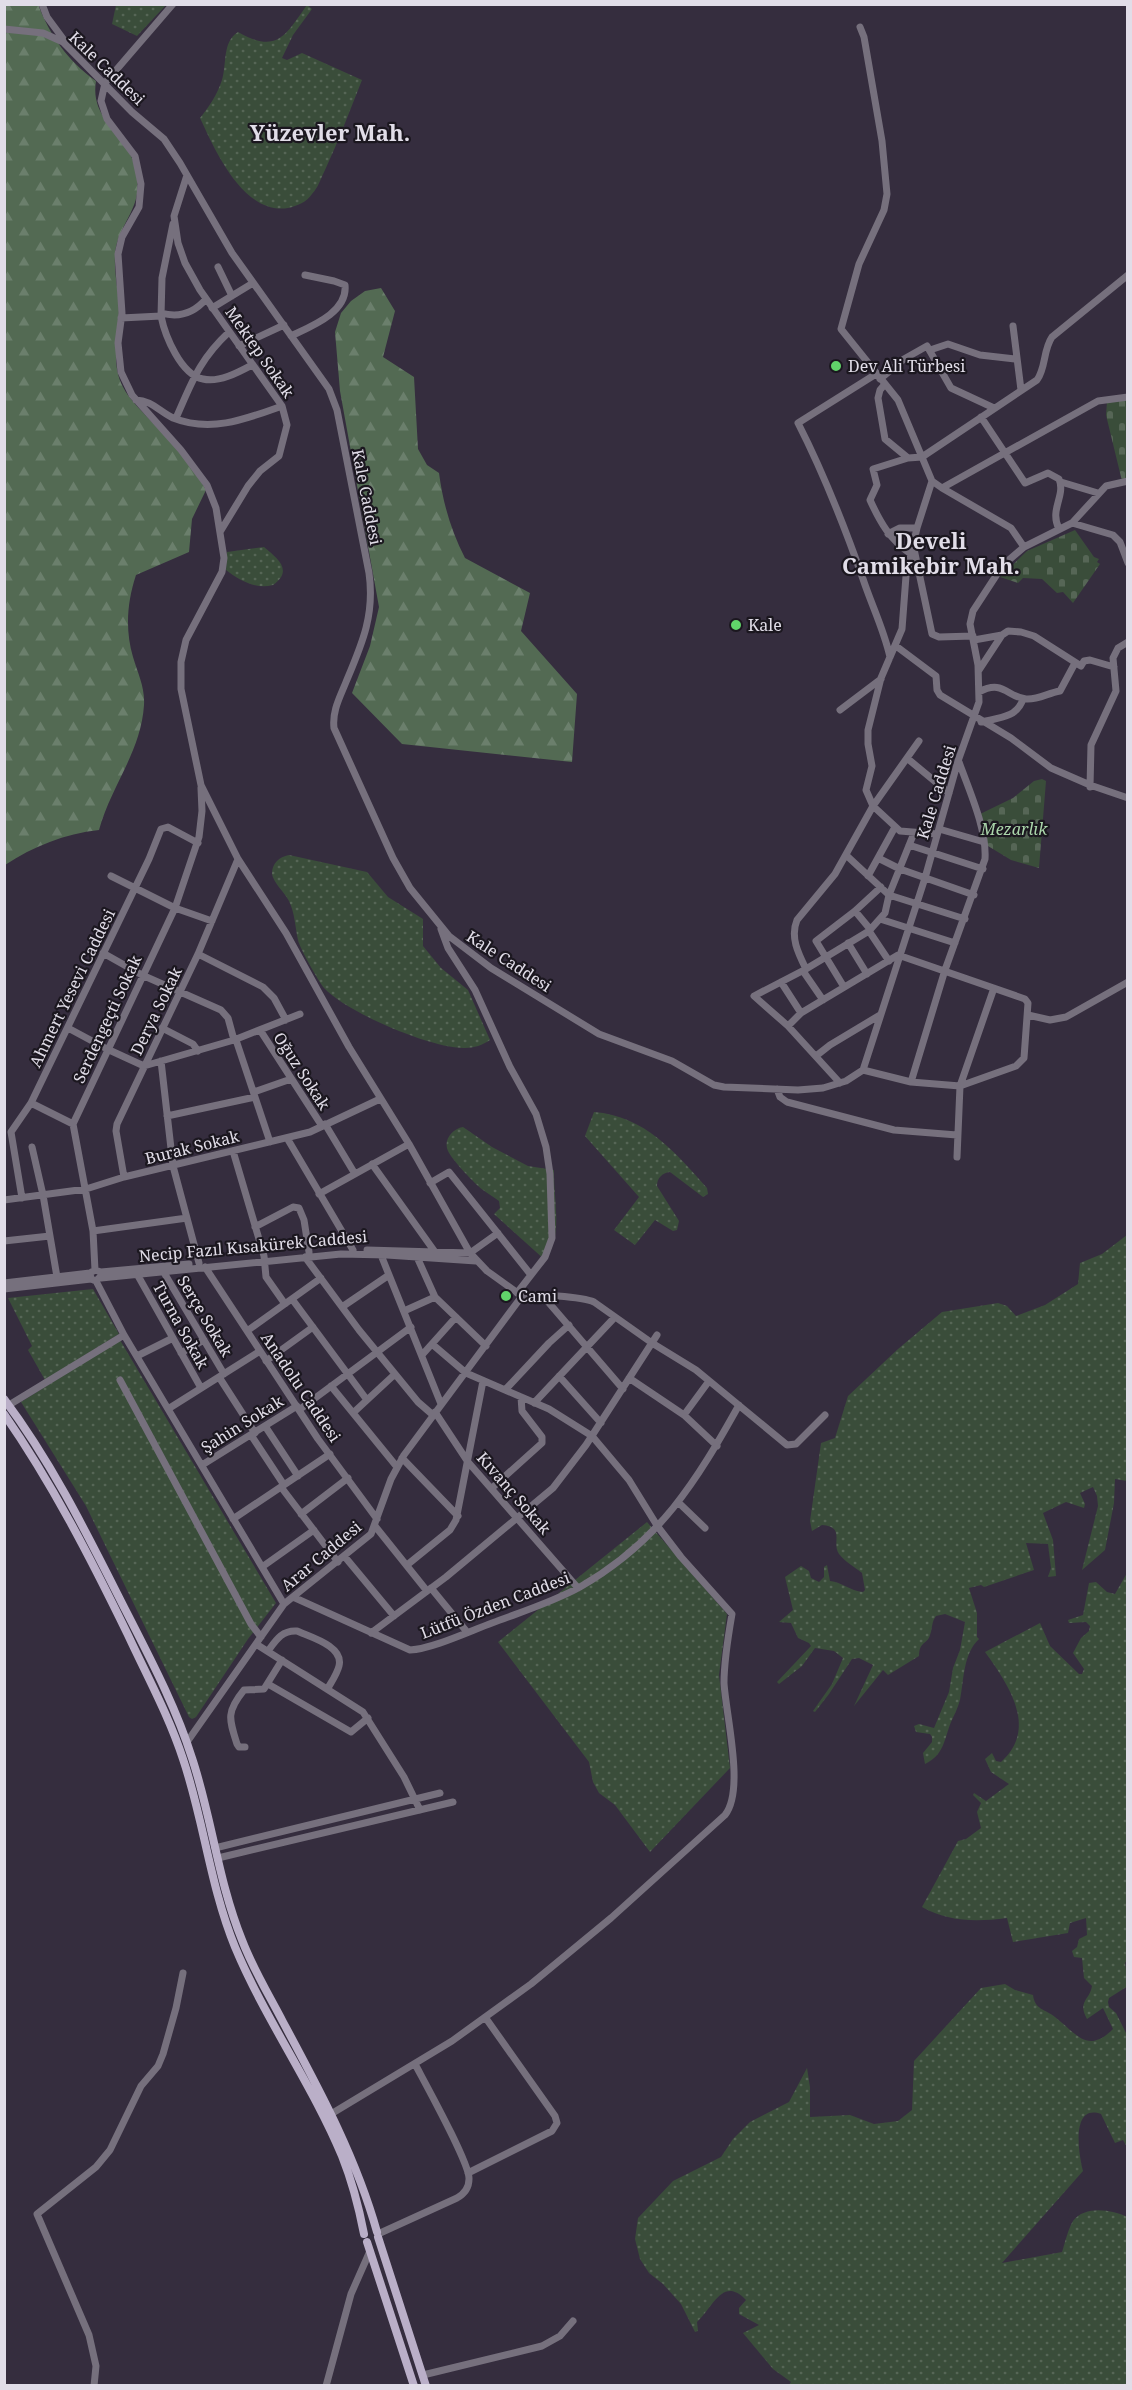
<svg xmlns="http://www.w3.org/2000/svg" width="1132" height="2390" font-family="'Noto Serif',serif">
<style>
.grass{fill:url(#grass-dots)}
.forest{fill:url(#forest-firs)}
.cemetery{fill:url(#cemetery-stones)}
.lines{fill:none;stroke-linecap:round;stroke-linejoin:round}
.minor{stroke:#76707d;stroke-width:7}
.major{stroke:#baafc8;stroke-width:8}
.poi-dot{fill:#61d46a;stroke:#1b171f;stroke-width:2}
.labels{text-anchor:middle;stroke-width:4.5;stroke-linejoin:round;paint-order:stroke}
.street-label{font-size:16px;fill:#e1dde8;stroke:#1b171f}
.poi-label{font-size:16px;fill:#e1dde8;stroke:#1b171f;text-anchor:start}
.park-label{font-size:16px;font-style:italic;fill:#abd6ab;stroke:#1b171f}
.district-label{font-size:22px;font-weight:bold;fill:#e1dde8;stroke:#1b171f}
</style>
<defs>
<pattern id="grass-dots" width="8" height="8" patternUnits="userSpaceOnUse" patternTransform="scale(1.5)"><rect width="8" height="8" fill="#3a4d3a"/><path d="M2 2h.1M6 6h.1" fill="none" stroke="#566656" stroke-width="1.8" stroke-linecap="round"/></pattern>
<pattern id="forest-firs" width="22" height="20" patternUnits="userSpaceOnUse" patternTransform="scale(1.5)"><rect width="22" height="20" fill="#536a53"/><path d="M5 1l3.5 6h-7zM16 11l3.5 6h-7z" fill="#6b7f6c"/></pattern>
<pattern id="cemetery-stones" width="16" height="16" patternUnits="userSpaceOnUse" patternTransform="scale(1.5)"><rect width="16" height="16" fill="#3a4d3a"/><path d="M2 7V4a2 2 0 0 1 4 0v3zM10 15v-3a2 2 0 0 1 4 0v3z" fill="#566656"/></pattern>
</defs>
<rect width="100%" height="100%" fill="#352d3e"/>
<path class="grass" d="M 116,5 L 166,5 L 137,36 L 112,24 Z
M 307,5 L 312,9 L 293,35 L 282,58 L 287,60 L 302,53 L 362,80 C 350,110 339,140 325,170 C 321,178 318,188 312,194 C 307,202 297,206 288,208 C 243,215 215,150 200,118 C 209,107 217,95 222,80 C 227,64 222,42 238,32 C 278,55 286,34 307,5 Z
M 264,547 C 277,558 294,570 273,585 C 256,590 239,580 226,570 L 227,552 Z
M 289,855 L 367,872 L 388,897 L 423,919 L 423,946 L 441,968 L 468,990 L 490,1040 C 483,1045 474,1048 465,1048 C 432,1049 346,1012 324,988 C 319,982 299,947 298,940 C 295,926 295,914 289,901 C 284,892 273,882 272,874 C 272,863 279,857 289,855 Z
M 594,1112 C 645,1116 675,1152 707,1188 L 708,1194 L 703,1197 L 670,1172 C 662,1173 657,1178 657,1186 L 679,1221 L 677,1230 L 673,1231 L 655,1220 L 635,1245 L 614,1230 L 639,1197 L 585,1136 Z
M 463,1127 L 492,1147 L 528,1166 L 554,1170 C 553,1199 564,1235 545,1260 L 494,1214 L 500,1208 L 499,1201 C 494,1197 488,1194 483,1190 C 475,1184 452,1160 448,1151 C 443,1140 452,1129 463,1127 Z
M 1127,1235 L 1127,1481 L 1115,1479 L 1114,1503 L 1105,1550 L 1082,1570 L 1098,1506 L 1097,1496 L 1093,1487 L 1080,1493 L 1085,1504 L 1084,1508 L 1066,1502 L 1043,1513 L 1053,1540 L 1056,1576 L 1048,1577 L 1051,1568 L 1048,1544 L 1026,1543 L 1034,1570 L 984,1587 L 981,1585 L 969,1588 L 977,1613 L 977,1637 L 979,1639 C 963,1654 964,1680 960,1700 C 958,1708 954,1715 951,1722 C 944,1740 944,1755 925,1764 L 923,1753 L 932,1742 L 932,1737 L 930,1734 L 916,1732 L 914,1726 L 919,1724 L 934,1728 L 949,1692 L 953,1668 L 960,1650 L 965,1622 L 945,1614 L 936,1616 C 931,1623 933,1627 930,1635 C 928,1644 919,1641 919,1656 L 888,1675 L 883,1670 L 854,1706 L 873,1665 L 859,1658 L 852,1659 L 829,1694 L 815,1712 L 813,1711 L 832,1684 L 843,1658 L 834,1651 L 815,1648 L 802,1666 L 779,1684 L 777,1682 L 811,1646 L 809,1643 L 798,1638 L 791,1623 L 779,1622 L 793,1610 L 785,1577 L 801,1566 L 809,1571 L 811,1578 L 819,1582 L 824,1577 L 824,1567 L 827,1565 L 830,1581 C 842,1582 850,1591 863,1592 L 865,1590 L 862,1573 C 855,1567 845,1562 839,1554 C 831,1543 846,1527 822,1525 L 812,1531 L 810,1521 L 821,1443 L 835,1438 L 848,1396 L 898,1349 L 942,1312 L 998,1303 L 1007,1306 L 1016,1316 L 1045,1305 L 1078,1284 L 1080,1263 L 1102,1254 Z
M 93,1289 L 119,1334 L 45,1380 L 28,1350 L 32,1346 L 8,1298 Z
M 120,1340 L 276,1603 L 248,1639 L 196,1717 L 192,1719 L 189,1717 L 86,1506 L 21,1402 Z
M 647,1522 L 727,1614 L 719,1675 L 730,1768 L 650,1852 L 615,1805 L 599,1793 L 593,1782 L 589,1762 L 498,1642 Z
M 1127,1573 L 1127,1963 L 1125,1962 L 1128,1986 L 1109,1998 L 1108,2002 L 1109,2007 L 1116,2013 L 1127,2035 L 1127,2147 L 1123,2140 L 1115,2143 L 1101,2114 C 1070,2103 1079,2156 1083,2171 L 1002,2263 L 1062,2252 C 1065,2243 1068,2229 1073,2221 C 1085,2205 1113,2210 1127,2217 L 1127,2385 L 789,2385 L 791,2382 L 773,2369 L 743,2333 L 759,2325 L 739,2314 L 739,2308 L 746,2300 C 723,2276 714,2306 697,2322 L 698,2331 L 695,2332 L 681,2304 L 663,2284 L 649,2273 L 640,2259 L 635,2239 L 638,2218 L 673,2181 L 721,2157 L 733,2139 L 750,2122 L 789,2102 L 807,2068 L 810,2087 L 810,2117 L 850,2115 L 874,2124 L 898,2121 L 912,2110 L 914,2061 L 981,1988 L 1005,1984 L 1015,1990 L 1033,1995 C 1035,2010 1045,2009 1055,2017 C 1076,2033 1087,2055 1113,2029 L 1103,2008 L 1087,2019 C 1077,2001 1090,2000 1092,1986 L 1084,1978 L 1082,1958 L 1074,1957 L 1072,1951 L 1077,1947 L 1079,1939 L 1087,1935 L 1086,1918 L 1070,1923 L 1068,1933 L 1013,1942 L 1007,1918 C 976,1922 949,1922 922,1907 L 958,1841 L 966,1839 L 981,1828 L 977,1812 L 981,1803 L 973,1795 L 974,1793 L 986,1801 L 1009,1784 L 991,1772 L 985,1759 L 992,1753 L 996,1761 L 1001,1762 C 1039,1728 1008,1684 985,1652 L 1040,1623 L 1050,1646 L 1079,1674 L 1082,1674 L 1084,1669 L 1073,1653 L 1081,1638 L 1089,1631 L 1090,1626 L 1086,1622 L 1069,1623 L 1068,1620 L 1083,1615 L 1089,1583 L 1096,1582 L 1107,1592 L 1115,1594 Z"/>
<path class="forest" d="M 38,4 C 50,36 68,61 96,81 C 91,112 112,125 127,149 C 133,158 136,168 137,179 C 142,209 116,227 115,256 C 114,274 119,293 119,310 C 119,337 110,362 123,387 C 129,399 140,409 149,419 C 170,441 191,463 206,490 L 192,519 L 189,552 L 136,575 C 127,602 125,630 133,657 C 138,674 145,687 144,705 C 141,752 111,786 99,830 C 64,834 34,846 5,865 L 4,5 Z
M 381,288 L 395,311 L 383,357 L 414,377 L 418,449 L 427,465 L 439,473 C 443,503 451,531 465,558 L 530,593 L 521,631 L 577,694 L 572,762 L 402,744 L 352,693 L 370,646 L 379,607 L 340,391 L 335,332 L 341,313 L 351,301 L 365,291 Z"/>
<path class="cemetery" d="M 1127,400 L 1127,481 L 1122,481 L 1106,415 L 1107,402 Z
M 1075,530 L 1094,557 L 1099,559 L 1097,562 L 1100,564 L 1073,603 L 1063,592 L 1057,593 L 1042,579 L 1023,578 L 1018,583 L 1000,577 L 1027,551 Z
M 1042,779 L 1046,781 L 1039,868 L 1011,860 L 988,846 L 978,815 L 1013,798 L 1034,781 Z"/>
<g class="lines">
<path class="minor" d="M 42,4 L 47,17 L 64,40
M 173,4 L 105,83 L 101,101 L 107,119 L 135,156 L 141,184 L 139,207 L 122,237 L 118,254 L 122,313 L 118,343 L 121,372 L 132,395 L 181,450 L 207,485 L 216,508 L 224,558 L 222,572 L 186,640 L 181,662 L 181,689 L 201,785 L 238,859 L 286,933 L 349,1047 L 409,1144 L 470,1253 L 487,1271 L 522,1296
M 860,27 L 864,37 L 882,141 L 887,194 L 884,210 L 859,264 L 841,329 L 898,400 L 932,481 L 942,488 L 1098,401 L 1128,397
M 4,29 L 43,33 L 63,42 L 132,112 L 164,139 L 180,163 L 232,253 L 329,389 L 337,410 L 369,573 C 375,615 362,644 346,682 C 340,697 332,711 334,728 L 393,858 L 410,888 L 449,936 L 491,968 L 599,1034 L 672,1061 L 714,1085 L 724,1087 L 798,1090 L 823,1088 L 846,1081 L 863,1070 L 925,878 L 958,761 L 979,702 L 978,665 L 970,624 L 973,611 L 1003,565 L 1024,547 L 1072,523 L 1106,486 L 1128,481
M 187,175 L 174,216 L 178,243 L 185,263 L 200,290 L 282,406 L 287,425 L 279,456 L 260,471 L 248,486 L 220,532
M 218,267 L 232,296
M 212,308 L 253,283
M 161,313 C 179,318 194,313 206,299
M 161,316 L 162,278 L 173,224
M 121,318 L 161,316 C 165,336 181,375 203,379 C 219,383 239,372 252,365
M 1013,326 L 1021,390
M 291,336 C 312,326 348,312 345,285 L 334,281 L 305,275
M 239,346 L 284,325
M 930,350 L 948,344 L 980,355 L 1015,359
M 876,374 L 798,423 C 824,474 844,525 863,579 C 872,606 884,630 890,657
M 880,379 L 904,359 L 927,346 L 951,388 L 994,408
M 885,384 L 880,390 L 878,398 L 885,439 L 908,458 L 922,457 L 1037,380 C 1046,368 1043,350 1052,337 L 1128,275
M 136,400 C 151,400 160,412 173,418 C 211,433 246,419 282,406
M 981,417 L 1025,483 L 1048,473 L 1059,479 C 1066,496 1049,509 1059,529
M 176,418 C 192,382 199,360 229,332
M 908,458 L 873,469 L 877,485 L 870,500 C 880,522 890,540 911,554
M 932,481 L 917,528 L 906,576 L 902,629 L 881,678 L 868,730 L 868,744 L 872,766 L 866,790 L 873,806 L 900,831 L 937,834
M 1061,482 L 1098,493
M 942,488 L 1011,528 L 1024,547
M 1072,523 L 1113,535 L 1120,542 L 1128,563
M 888,534 L 900,528 L 917,528
M 914,549 L 932,634 L 939,637 L 973,636
M 974,640 L 1002,635 L 1008,631 L 1021,632 L 1034,636 L 1081,666 L 1084,661 L 1090,660 L 1114,667
M 896,646 L 936,676 L 937,690 L 940,695 L 1011,738 L 1051,768 L 1090,785 L 1128,798
M 979,670 L 1002,635
M 979,692 C 1003,679 1007,697 1026,699 C 1038,700 1048,693 1060,691 L 1075,663
M 840,710 L 881,679
M 981,722 C 998,718 1017,718 1023,699
M 908,759 L 949,793
M 1090,787 L 1091,745 L 1116,691 L 1113,658 L 1118,648 L 1128,642
M 939,829 L 984,842
M 909,845 L 983,869
M 846,855 L 889,895 L 965,919
M 878,858 L 900,869 L 974,895
M 111,876 L 175,908 L 212,921
M 868,876 L 895,827
M 855,911 L 870,929
M 880,919 L 955,943
M 441,929 L 448,948 L 475,990 L 510,1067 L 536,1114 L 546,1147 L 550,1174 L 552,1238 L 545,1257 L 517,1293
M 869,931 L 889,961
M 848,943 L 867,974
M 103,953 L 142,975 L 221,1010 L 228,1018 L 234,1040
M 198,954 L 263,987 L 274,998 L 286,1020
M 806,969 C 798,953 790,937 797,920 L 835,874 L 873,806 L 919,741
M 803,971 L 823,1000
M 781,982 L 801,1013
M 844,987 L 816,941 L 855,911 L 881,887
M 1028,1015 L 1050,1020 L 1066,1017 L 1128,982
M 788,1026 L 754,996 L 806,969 L 869,931 L 885,913 L 889,895 L 914,833
M 68,1028 L 107,1049 L 144,1066 L 234,1040 L 300,1014
M 162,1028 L 193,1044 L 198,1051
M 260,1030 L 322,1126
M 236,1040 L 270,1142
M 816,1056 L 830,1045 L 880,1015
M 161,1061 L 173,1166 L 199,1263
M 911,1082 L 945,970 L 985,859 C 987,829 969,790 959,762
M 840,1083 L 788,1026 L 801,1013 L 898,955 L 1025,999 L 1028,1003 L 1024,1058 L 1016,1066 L 960,1086 L 911,1082 L 863,1070
M 777,1089 L 780,1097 L 787,1102 L 894,1130 L 957,1135
M 254,1092 L 291,1079
M 31,1103 L 73,1124
M 167,1116 L 255,1097
M 325,1124 L 355,1174
M 287,1138 L 353,1250
M 32,1147 L 43,1195 L 57,1277
M 233,1151 L 264,1256 L 266,1277 L 285,1304
M 957,1157 L 960,1086 L 994,988
M 372,1164 L 435,1252
M 124,1177 L 116,1131 L 117,1124 L 198,954 L 238,859
M 430,1183 L 449,1172 L 531,1275
M 319,1194 L 409,1144
M 22,1198 L 11,1132 L 31,1103 L 149,859 L 161,829 L 168,827 L 198,843
M 4,1200 L 86,1189 L 124,1177 L 310,1132 L 380,1099
M 255,1227 L 293,1207 L 299,1208 L 304,1220 L 309,1252
M 93,1231 L 187,1218
M 4,1241 L 50,1236
M 367,1250 L 470,1253
M 470,1253 L 498,1233
M 381,1255 L 441,1404
M 305,1257 L 359,1330 L 418,1402 L 433,1415
M 417,1257 L 435,1297 L 486,1346
M 205,1267 L 318,1439 L 377,1519
M 95,1270 L 93,1231 L 73,1124 L 175,908 L 199,837 L 202,811 L 201,788
M 163,1271 L 224,1374
M 101,1272 L 189,1264
M 137,1274 L 201,1388
M 101,1278 L 341,1254 L 387,1255 L 476,1261
M 96,1281 L 101,1276 L 101,1272 L 95,1270 L 90,1273 L 91,1279 L 96,1281 L 124,1335 L 284,1604
M 4,1283 L 90,1273
M 4,1289 L 91,1279
M 522,1296 C 532,1293 583,1297 594,1302 L 652,1343 L 696,1370 L 787,1445 L 796,1444 L 825,1415
M 543,1296 L 623,1389
M 292,1299 L 367,1400
M 342,1307 L 389,1275
M 404,1311 L 435,1297
M 247,1331 L 321,1278
M 181,1353 L 204,1340
M 422,1355 L 456,1317
M 137,1356 L 173,1338
M 266,1361 L 313,1327
M 559,1376 L 601,1423
M 219,1377 L 255,1433
M 629,1378 L 684,1415 L 717,1446
M 120,1380 L 251,1624 L 261,1637
M 331,1386 L 397,1467
M 505,1390 L 549,1343 L 569,1325
M 534,1403 L 615,1317
M 9,1405 L 124,1335
M 168,1409 L 260,1351
M 299,1410 L 411,1327
M 435,1412 L 468,1462 L 578,1588
M 353,1413 L 395,1374
M 684,1415 L 709,1381
M 265,1426 L 298,1476
M 251,1435 L 284,1485
M 402,1458 L 458,1516
M 202,1465 L 297,1406
M 281,1487 L 338,1562
M 492,1488 L 542,1443 L 542,1437 L 522,1411 L 521,1397
M 679,1503 L 705,1528
M 301,1514 L 348,1478
M 233,1519 L 330,1454
M 375,1526 L 427,1591
M 345,1557 L 394,1616
M 407,1565 L 450,1530 L 456,1520 L 483,1381
M 262,1567 L 314,1530
M 431,1588 L 467,1632
M 293,1597 L 410,1650 C 432,1649 470,1631 492,1623 C 521,1612 553,1602 580,1587 C 660,1541 696,1482 739,1405
M 371,1633 L 446,1577 L 553,1488 L 586,1445 L 657,1335
M 256,1644 L 363,1712 L 404,1777 L 420,1810
M 268,1651 C 276,1640 282,1630 297,1631 C 310,1637 344,1646 339,1666 C 337,1674 332,1681 328,1688
M 268,1684 L 351,1732 L 368,1718
M 187,1742 L 284,1604 L 371,1534 L 391,1479 L 404,1455 L 522,1296
M 245,1747 L 239,1747 L 237,1744 C 229,1719 226,1712 244,1690 L 264,1689 L 282,1660
M 215,1848 L 440,1793
M 218,1858 L 453,1802
M 331,2114 L 452,2041 L 531,1984 L 611,1918 L 725,1815 C 745,1790 726,1716 724,1683 C 724,1660 728,1637 732,1614 L 681,1557 L 658,1527 L 629,1480 L 592,1436 L 549,1409 L 466,1373 L 432,1344
M 468,2173 L 552,2131 L 557,2123 L 555,2116 L 485,2017
M 378,2234 L 457,2198 C 464,2194 469,2188 469,2179 C 470,2164 425,2083 415,2064
M 423,2375 L 542,2346 L 560,2336 L 573,2321
M 94,2386 L 96,2366 L 89,2335 L 37,2214 L 96,2167 L 110,2150 L 141,2086 L 158,2066 L 163,2054 L 176,2008 L 183,1973
M 326,2386 L 351,2294 L 370,2251"/>
<path class="major" d="M 4,1399 C 53,1464 89,1538 126,1611 C 150,1658 176,1707 192,1758 C 212,1818 218,1881 242,1940 C 253,1969 269,1995 283,2022 C 320,2091 356,2157 377,2232
M 4,1414 C 52,1483 91,1559 128,1635 C 147,1676 169,1716 183,1759 C 204,1821 210,1886 235,1947 C 265,2019 312,2084 342,2156 C 352,2181 359,2208 364,2234
M 378,2237 L 426,2386
M 367,2242 L 414,2386"/>
</g>
<g class="poi-dot">
<circle cx="836" cy="366" r="6"/>
<circle cx="736" cy="625" r="6"/>
<circle cx="506" cy="1296" r="6"/>
</g>
<g class="labels">
<g class="street-label">
<text transform="translate(107 68) rotate(44)" y="6">Kale Caddesi</text>
<text transform="translate(260 352) rotate(55)" y="6">Mektep Sokak</text>
<text transform="translate(367 497) rotate(79)" y="6">Kale Caddesi</text>
<text transform="translate(936 792) rotate(-73)" y="6">Kale Caddesi</text>
<text transform="translate(509 961) rotate(33)" y="6">Kale Caddesi</text>
<text transform="translate(72 988) rotate(-64)" y="6">Ahmert Yesevi Caddesi</text>
<text transform="translate(156 1011) rotate(-64)" y="6">Derya Sokak</text>
<text transform="translate(107 1019) rotate(-65)" y="6">Serdengeçti Sokak</text>
<text transform="translate(302 1071) rotate(57)" y="6">Oğuz Sokak</text>
<text transform="translate(192 1147) rotate(-14)" y="6">Burak Sokak</text>
<text transform="translate(253 1246) rotate(-5)" y="6">Necip Fazıl Kısakürek Caddesi</text>
<text transform="translate(205 1316) rotate(59)" y="6">Serçe Sokak</text>
<text transform="translate(181 1325) rotate(61)" y="6">Turna Sokak</text>
<text transform="translate(301 1387) rotate(56)" y="6">Anadolu Caddesi</text>
<text transform="translate(242 1424) rotate(-32)" y="6">Şahin Sokak</text>
<text transform="translate(514 1493) rotate(49)" y="6">Kıvanç Sokak</text>
<text transform="translate(321 1556) rotate(-40)" y="6">Arar Caddesi</text>
<text transform="translate(495 1605) rotate(-21)" y="6">Lütfü Özden Caddesi</text>
</g>
<g class="poi-label">
<text x="848" y="372">Dev Ali Türbesi</text>
<text x="748" y="631">Kale</text>
<text x="518" y="1302">Cami</text>
</g>
<g class="park-label">
<text x="1014" y="835">Mezarlık</text>
</g>
<g class="district-label">
<text x="330" y="141">Yüzevler Mah.</text>
<text x="931" y="549">Develi<tspan x="931" dy="25">Camikebir Mah.</tspan></text>
</g>
</g>
<rect width="1132" height="2390" fill="none" stroke="#e1dde8" stroke-width="12"/>
</svg>
